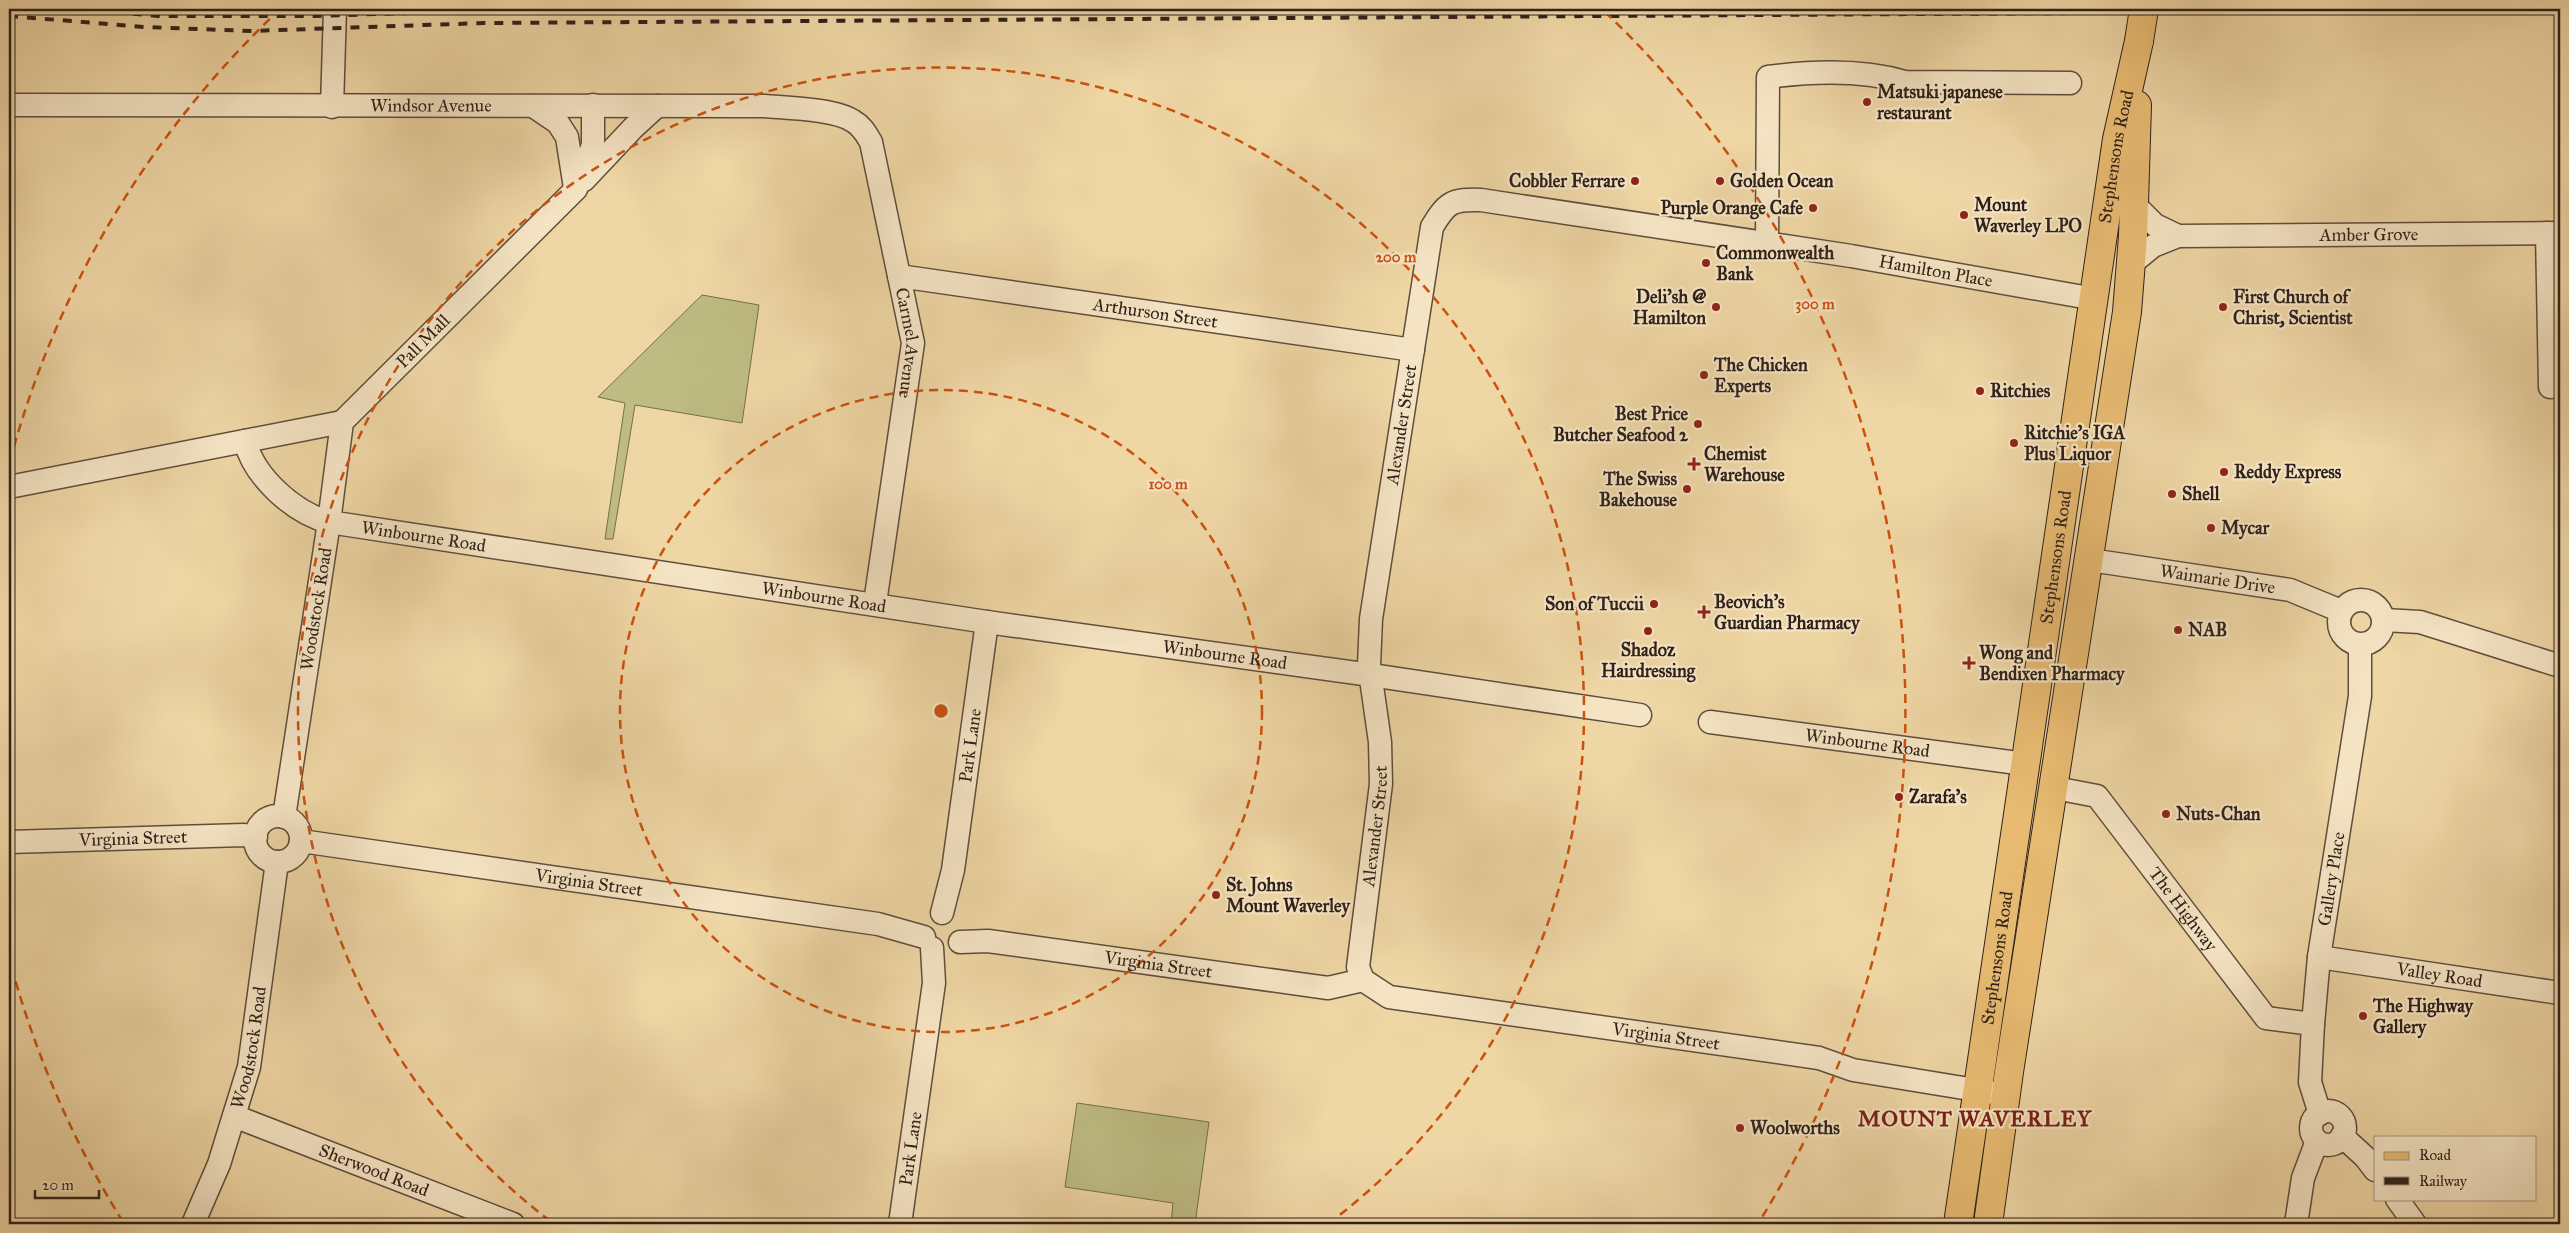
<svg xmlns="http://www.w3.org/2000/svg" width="2569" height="1233" font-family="'IM FELL Great Primer',serif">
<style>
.green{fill:#bebc83;stroke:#766e4e}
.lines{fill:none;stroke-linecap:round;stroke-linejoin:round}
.street-casing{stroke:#5e4e3d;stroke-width:25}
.primary-casing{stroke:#2e211a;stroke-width:30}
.street{stroke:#f5e4c4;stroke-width:22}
.primary{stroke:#e8bb72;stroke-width:28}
.rail{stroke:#2e211a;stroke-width:4;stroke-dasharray:9 9;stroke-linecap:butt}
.primary-bridge-casing{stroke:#2e211a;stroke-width:30;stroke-linecap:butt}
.primary-bridge{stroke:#e8bb72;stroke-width:28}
.ring{fill:none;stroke:#cc510e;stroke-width:2.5;stroke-dasharray:9 6}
.poi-dot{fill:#8f2418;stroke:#f5e4c4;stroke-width:2}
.labels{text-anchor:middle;stroke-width:4.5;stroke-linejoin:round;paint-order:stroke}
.poi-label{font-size:18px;font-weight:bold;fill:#2e211a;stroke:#f5e4c4;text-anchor:start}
.street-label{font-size:18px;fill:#2e211a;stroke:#f5e4c4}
.district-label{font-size:22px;font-weight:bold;letter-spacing:1px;fill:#7a1f14;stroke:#f5e4c4}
.centre{fill:#cc510e;stroke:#f5e4c4;stroke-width:2.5}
.ring-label{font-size:15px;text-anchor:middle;font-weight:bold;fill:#cc510e;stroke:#f5e4c4;stroke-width:4.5;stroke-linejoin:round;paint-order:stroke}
</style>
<rect width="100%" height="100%" fill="#efd6a5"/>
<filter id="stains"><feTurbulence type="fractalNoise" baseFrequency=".004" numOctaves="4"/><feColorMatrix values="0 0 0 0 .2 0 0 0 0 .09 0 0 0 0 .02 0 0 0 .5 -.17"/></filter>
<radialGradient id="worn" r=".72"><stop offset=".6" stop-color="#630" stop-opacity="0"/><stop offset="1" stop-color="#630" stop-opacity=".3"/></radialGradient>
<path class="green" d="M 702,295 L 759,305 L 742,423 L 635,405 L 613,539 L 605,539 L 625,403 L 598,397 Z
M 1077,1103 L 1209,1122 L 1195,1224 L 1171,1224 L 1173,1203 L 1065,1187 Z"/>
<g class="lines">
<g class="street-casing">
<g id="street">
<path id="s1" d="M 9,105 L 765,106 C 788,108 835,109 853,121 C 862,126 866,134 871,142 L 913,343 L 875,603"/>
<path id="s2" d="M 593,105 L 593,145 L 576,189 L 342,422 L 329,522 L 987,622 L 1371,675 L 1640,715"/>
<path d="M 533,106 L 558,123 L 567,137 L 575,188"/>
<path d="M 332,107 L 335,9"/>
<path d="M 584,180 L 633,128 L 657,106"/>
<path id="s3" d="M 2134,204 L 2155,225 L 2178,236 L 2560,233"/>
<path d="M 2547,233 L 2550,387"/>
<path d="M 1767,243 L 1768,77 C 1813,71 1861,69 1905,82 L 2070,83"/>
<path d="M 2131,264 L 2153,246 L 2178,236"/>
<path id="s4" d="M 899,276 L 1413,350"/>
<path d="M 245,441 C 254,477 294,513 329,522 L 284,817"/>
<path d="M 9,487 L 342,422"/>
<path id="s5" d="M 2090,560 L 2290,590 L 2341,611"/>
<circle cx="2361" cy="622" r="22"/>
<path d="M 2384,620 L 2420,622 L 2560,666"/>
<path id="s6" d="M 1710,722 L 2025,764"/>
<path id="s7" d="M 2055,788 L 2097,796 L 2266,1018 L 2313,1024"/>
<circle cx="278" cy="839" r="23"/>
<path id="s8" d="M 301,841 L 878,924 L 924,937"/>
<path id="s9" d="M 9,842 L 244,835 L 256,837"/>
<path id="s10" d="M 942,913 L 953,870 L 987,622"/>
<path id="s11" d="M 960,942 L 988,941 L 1328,988 L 1363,980 L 1389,997 L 1819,1058 L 1853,1070 L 1994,1093"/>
<path id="s12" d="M 2319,957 L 2560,993"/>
<path id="s13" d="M 1363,980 L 1358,967 L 1381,784 L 1380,742 L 1369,665 L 1371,619 L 1432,227 C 1447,202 1452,199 1481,200 L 1851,256 L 2095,299"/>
<circle cx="2328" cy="1128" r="17"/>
<path id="s14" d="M 2320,1114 L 2310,1082 L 2313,1024 L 2319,957 L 2360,696 L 2360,645"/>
<path id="s15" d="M 234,1116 L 513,1224"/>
<path d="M 2342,1136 L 2365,1157 L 2375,1170"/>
<path d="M 2397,1199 L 2415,1224"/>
<path id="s16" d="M 193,1224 L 219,1164 L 249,1067 L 277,862"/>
<path id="s17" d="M 900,1224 L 934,983 L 932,948"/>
<path d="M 2296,1224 L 2303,1178 L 2317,1141"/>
</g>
</g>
<g class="primary-casing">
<g id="primary">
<path id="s18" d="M 1958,1224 L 2117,139 L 2139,41"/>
<path d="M 1988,1224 L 2009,1072 L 2127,312 L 2133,236 L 2137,105"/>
</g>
</g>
<use href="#street" class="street"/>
<use href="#primary" class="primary"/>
<path class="rail" d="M 79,9 L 158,16 L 317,16 L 496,10 L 786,9
M 9,16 L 145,27 L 251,31 L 484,23 L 2560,10"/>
<g class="primary-bridge-casing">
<path id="primary-bridge" d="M 2139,41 L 2144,9"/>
</g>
<use href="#primary-bridge" class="primary-bridge"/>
</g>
<g class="ring">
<circle cx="941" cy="711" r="321"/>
<path d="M550 1221A643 643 0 1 1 1332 1221"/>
<path d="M123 1222A964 964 0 0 1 10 961M10 461A964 964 0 0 1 277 12M1605 12A964 964 0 0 1 1759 1222"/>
</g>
<g class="poi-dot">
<circle cx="1867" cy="102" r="5"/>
<circle cx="1635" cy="181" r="5"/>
<circle cx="1720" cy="181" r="5"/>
<circle cx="1813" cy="208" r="5"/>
<circle cx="1964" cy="215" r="5"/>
<circle cx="1706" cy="263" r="5"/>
<circle cx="1716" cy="307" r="5"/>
<circle cx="2223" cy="307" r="5"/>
<circle cx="1704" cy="375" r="5"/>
<circle cx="1980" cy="391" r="5"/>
<circle cx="1698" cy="424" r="5"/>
<circle cx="2014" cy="443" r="5"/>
<path d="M1691.5 456.5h5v5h5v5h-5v5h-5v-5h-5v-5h5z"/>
<circle cx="2224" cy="472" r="5"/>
<circle cx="1687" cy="489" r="5"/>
<circle cx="2172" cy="494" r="5"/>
<circle cx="2211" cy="528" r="5"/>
<circle cx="1654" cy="604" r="5"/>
<path d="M1701.5 604.5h5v5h5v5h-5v5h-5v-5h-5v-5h5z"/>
<circle cx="2178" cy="630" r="5"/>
<circle cx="1648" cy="631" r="5"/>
<path d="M1966.5 655.5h5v5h5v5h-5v5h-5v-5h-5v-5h5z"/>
<circle cx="1899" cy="797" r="5"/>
<circle cx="2166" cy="814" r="5"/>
<circle cx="1216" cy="895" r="5"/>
<circle cx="2363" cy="1016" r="5"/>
<circle cx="1740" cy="1128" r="5"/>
</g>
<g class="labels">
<g class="poi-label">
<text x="1877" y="98">Matsuki japanese<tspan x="1877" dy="21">restaurant</tspan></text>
<text x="1625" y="187" text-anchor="end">Cobbler Ferrare</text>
<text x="1730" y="187">Golden Ocean</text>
<text x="1974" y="211">Mount<tspan x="1974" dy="21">Waverley LPO</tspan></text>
<text x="1803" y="214" text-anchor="end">Purple Orange Cafe</text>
<text x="1716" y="259">Commonwealth<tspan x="1716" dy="21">Bank</tspan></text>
<text x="1706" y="303" text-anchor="end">Deli'sh @<tspan x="1706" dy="21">Hamilton</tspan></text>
<text x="2233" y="303">First Church of<tspan x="2233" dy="21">Christ, Scientist</tspan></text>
<text x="1714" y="371">The Chicken<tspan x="1714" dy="21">Experts</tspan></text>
<text x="1990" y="397">Ritchies</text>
<text x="1688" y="420" text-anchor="end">Best Price<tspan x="1688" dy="21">Butcher Seafood 2</tspan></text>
<text x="2024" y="439">Ritchie's IGA<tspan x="2024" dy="21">Plus Liquor</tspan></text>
<text x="1704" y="460">Chemist<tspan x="1704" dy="21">Warehouse</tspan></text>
<text x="2234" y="478">Reddy Express</text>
<text x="1677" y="485" text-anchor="end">The Swiss<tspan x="1677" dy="21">Bakehouse</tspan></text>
<text x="2182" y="500">Shell</text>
<text x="2221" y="534">Mycar</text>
<text x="1714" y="608">Beovich's<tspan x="1714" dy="21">Guardian Pharmacy</tspan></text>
<text x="1644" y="610" text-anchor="end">Son of Tuccii</text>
<text x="2188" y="636">NAB</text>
<text x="1648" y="656" text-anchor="middle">Shadoz<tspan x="1648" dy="21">Hairdressing</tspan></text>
<text x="1979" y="659">Wong and<tspan x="1979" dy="21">Bendixen Pharmacy</tspan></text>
<text x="1909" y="803">Zarafa's</text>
<text x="2176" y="820">Nuts-Chan</text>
<text x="1226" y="891">St. Johns<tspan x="1226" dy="21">Mount Waverley</tspan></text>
<text x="2373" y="1012">The Highway<tspan x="2373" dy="21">Gallery</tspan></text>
<text x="1750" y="1134">Woolworths</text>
</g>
<g class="street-label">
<text dy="6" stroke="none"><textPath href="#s1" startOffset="422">Windsor Avenue</textPath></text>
<text dy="6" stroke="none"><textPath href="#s18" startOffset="1079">Stephensons Road</textPath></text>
<text dy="6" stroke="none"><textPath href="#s3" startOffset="246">Amber Grove</textPath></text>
<text dy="6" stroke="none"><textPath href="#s13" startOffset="1282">Hamilton Place</textPath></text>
<text dy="6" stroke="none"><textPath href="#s4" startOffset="259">Arthurson Street</textPath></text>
<text transform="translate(423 341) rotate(-45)" y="6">Pall Mall</text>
<text dy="6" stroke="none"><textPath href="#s1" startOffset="1079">Carmel Avenue</textPath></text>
<text dy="6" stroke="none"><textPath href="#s13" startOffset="561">Alexander Street</textPath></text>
<text dy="6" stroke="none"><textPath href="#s2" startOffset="614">Winbourne Road</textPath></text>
<text dy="6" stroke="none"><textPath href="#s18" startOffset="674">Stephensons Road</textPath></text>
<text dy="6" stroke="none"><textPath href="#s5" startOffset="129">Waimarie Drive</textPath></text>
<text dy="6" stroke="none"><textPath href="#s2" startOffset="1019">Winbourne Road</textPath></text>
<text transform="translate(316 609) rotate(-81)" y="6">Woodstock Road</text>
<text dy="6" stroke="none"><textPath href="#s2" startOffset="1424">Winbourne Road</textPath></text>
<text dy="6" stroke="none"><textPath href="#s6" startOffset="159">Winbourne Road</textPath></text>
<text dy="6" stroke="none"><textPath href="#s10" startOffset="170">Park Lane</textPath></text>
<text dy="6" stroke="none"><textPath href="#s13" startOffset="156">Alexander Street</textPath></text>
<text dy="6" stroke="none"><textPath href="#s9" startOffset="124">Virginia Street</textPath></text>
<text dy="6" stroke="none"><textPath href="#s14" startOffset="238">Gallery Place</textPath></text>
<text dy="6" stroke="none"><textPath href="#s8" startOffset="291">Virginia Street</textPath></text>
<text dy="6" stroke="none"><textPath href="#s7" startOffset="185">The Highway</textPath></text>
<text dy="6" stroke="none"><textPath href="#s18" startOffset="269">Stephensons Road</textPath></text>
<text dy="6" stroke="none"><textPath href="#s11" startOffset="200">Virginia Street</textPath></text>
<text dy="6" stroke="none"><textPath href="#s12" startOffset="122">Valley Road</textPath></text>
<text dy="6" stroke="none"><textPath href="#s11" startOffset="718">Virginia Street</textPath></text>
<text dy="6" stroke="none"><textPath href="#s16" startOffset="186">Woodstock Road</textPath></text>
<text dy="6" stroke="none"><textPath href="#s17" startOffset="76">Park Lane</textPath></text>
<text dy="6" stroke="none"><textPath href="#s15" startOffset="150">Sherwood Road</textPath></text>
</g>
<g class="district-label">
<text x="1975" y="1126">MOUNT WAVERLEY</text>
</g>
</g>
<circle cx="941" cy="711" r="8" class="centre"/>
<g class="ring-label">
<text x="1396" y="262">200 m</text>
<text x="1815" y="309">300 m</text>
<text x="1168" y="489">100 m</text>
</g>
<rect width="2569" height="1233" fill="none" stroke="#efd6a5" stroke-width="30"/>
<rect x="10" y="10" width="2549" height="1213" fill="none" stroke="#2e211a" stroke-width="2.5"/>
<rect x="15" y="15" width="2539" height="1203" fill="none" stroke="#2e211a"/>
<rect x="2374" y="1136" width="162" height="65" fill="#f5e4c4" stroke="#a59680"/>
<rect x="2384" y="1152" width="25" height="8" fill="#e8bb72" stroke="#a59680"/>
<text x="2419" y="1160" font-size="15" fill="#2e211a">Road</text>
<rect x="2384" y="1177" width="25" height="8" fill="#2e211a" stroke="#a59680"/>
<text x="2419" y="1186" font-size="15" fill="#2e211a">Railway</text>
<path d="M35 1190v8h64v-8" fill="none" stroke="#2e211a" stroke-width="2.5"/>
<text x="42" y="1190" font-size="15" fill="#2e211a" stroke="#f5e4c4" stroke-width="4" paint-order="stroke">20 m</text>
<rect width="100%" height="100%" filter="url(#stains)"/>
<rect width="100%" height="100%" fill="url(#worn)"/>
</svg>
